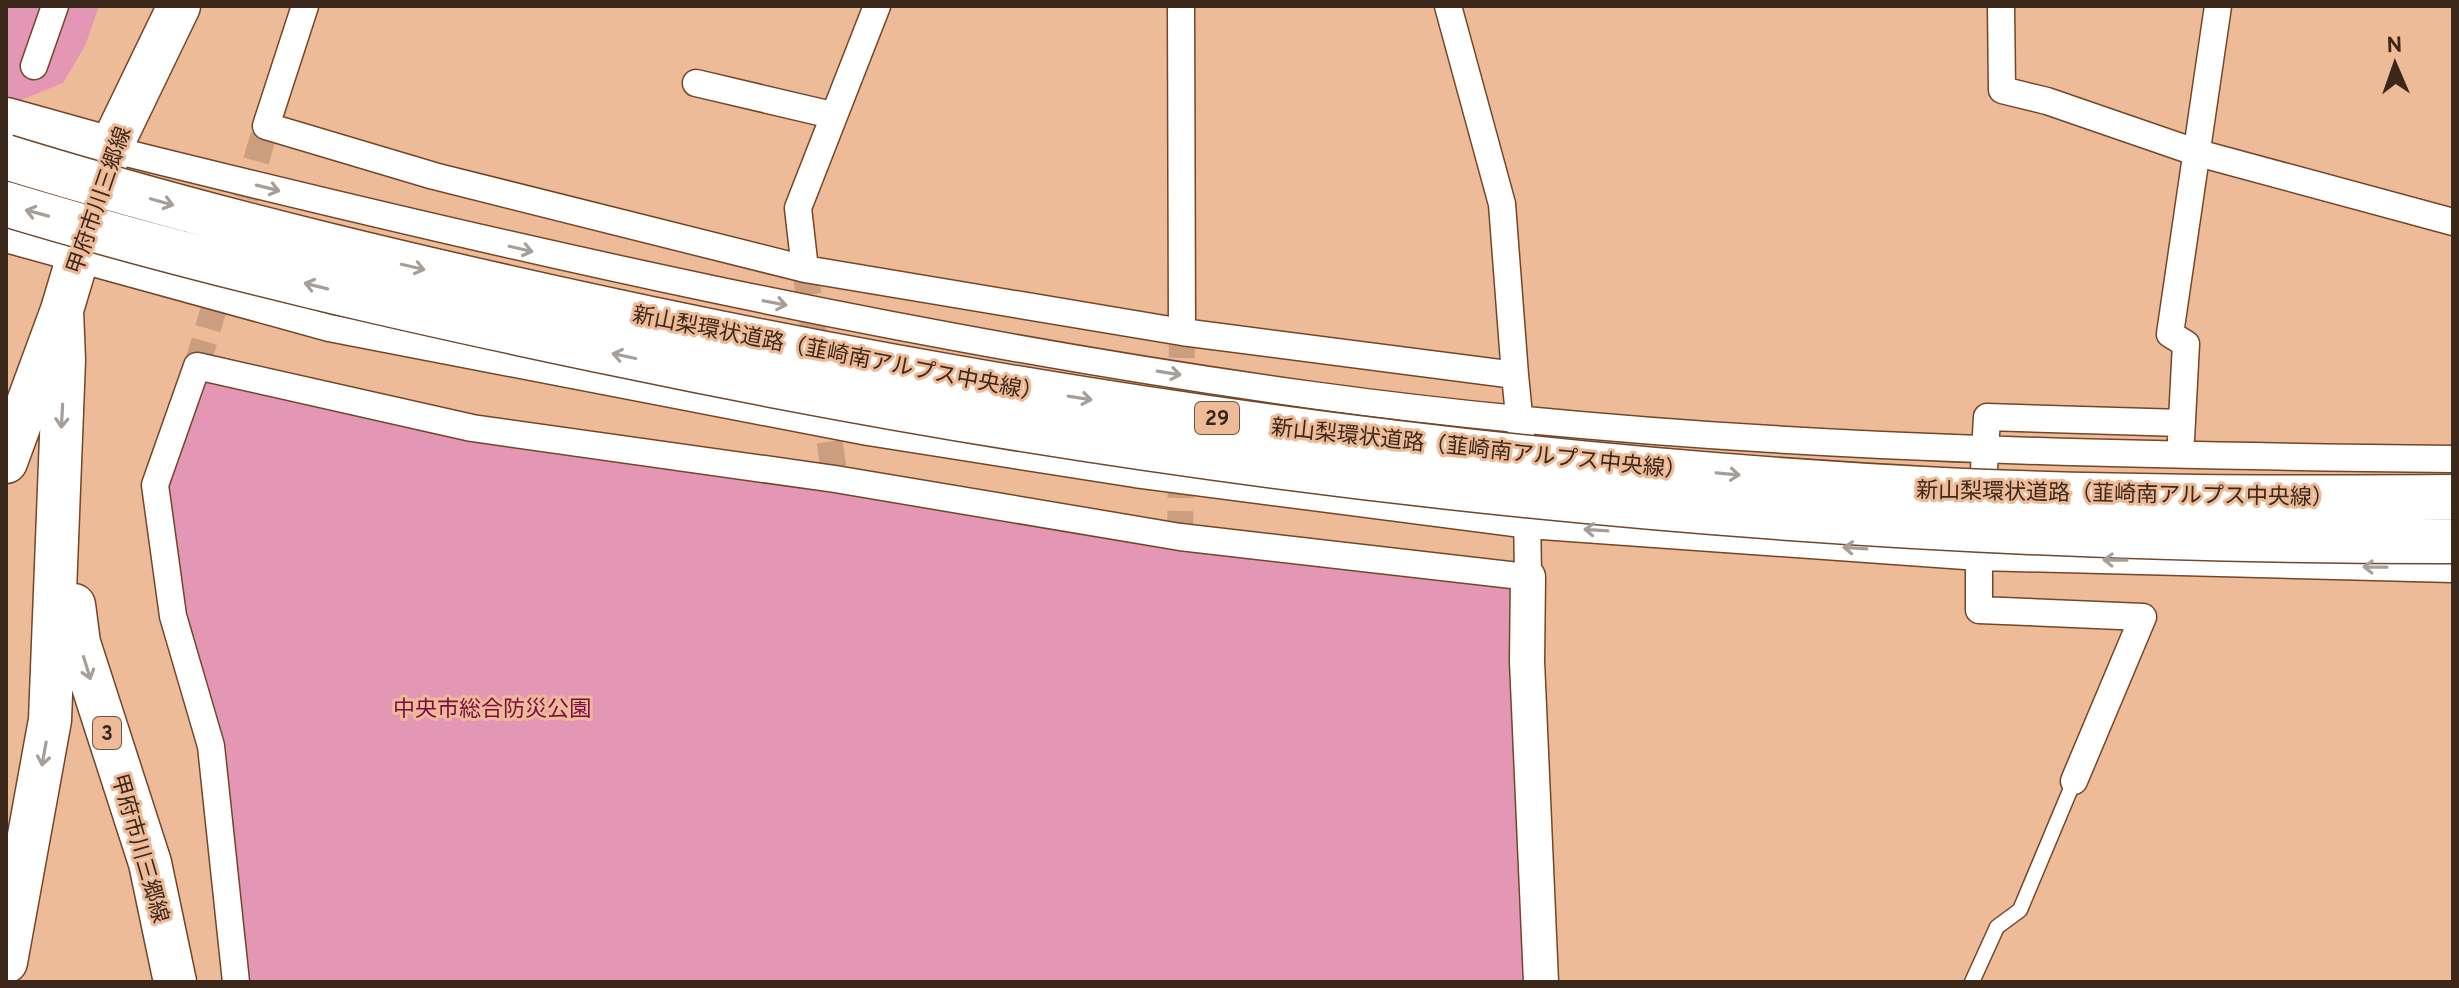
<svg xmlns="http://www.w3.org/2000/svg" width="2459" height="988" font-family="Overpass,'Noto Sans JP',sans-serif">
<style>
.green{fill:#e397b4}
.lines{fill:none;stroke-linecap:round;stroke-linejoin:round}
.minor-tunnel{stroke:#ca9e7f;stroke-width:26;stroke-dasharray:26 13;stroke-linecap:butt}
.service-casing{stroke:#724626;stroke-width:17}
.minor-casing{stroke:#724626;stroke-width:29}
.tertiary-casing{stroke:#724626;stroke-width:37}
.primary-casing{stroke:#724626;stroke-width:45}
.motorway-casing{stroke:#724626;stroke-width:47}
.service{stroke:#fff;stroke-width:14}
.minor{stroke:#fff;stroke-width:26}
.tertiary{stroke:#fff;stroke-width:34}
.primary{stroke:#fff;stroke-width:42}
.motorway{stroke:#fff;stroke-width:44}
.motorway-bridge-casing{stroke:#724626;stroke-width:47;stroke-linecap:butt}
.motorway-bridge{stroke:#fff;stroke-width:44}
.oneway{stroke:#a79e98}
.labels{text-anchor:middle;stroke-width:6;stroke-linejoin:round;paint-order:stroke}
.shield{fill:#eebb98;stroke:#715440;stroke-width:2}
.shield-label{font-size:20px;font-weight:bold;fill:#3c281a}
.street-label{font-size:22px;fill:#3c281a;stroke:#eebb98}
.park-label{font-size:22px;fill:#7d0948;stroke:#eebb98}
</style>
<rect width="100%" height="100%" fill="#eebb98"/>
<path class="green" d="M 8,6 L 99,6 L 85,46 L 63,83 L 21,100 L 6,96 Z
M 197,366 L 472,428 L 1528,577 L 1541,982 L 236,982 L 155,485 Z"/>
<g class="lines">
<path class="minor-tunnel" d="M 235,236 L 266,126
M 805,269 L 818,364
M 197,366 L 223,277
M 1181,397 L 1182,332
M 824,403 L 835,479
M 1180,537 L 1181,460"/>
<g class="service-casing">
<path id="service" d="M 1972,982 L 1997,927 L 2020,910 L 2074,781"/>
</g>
<g class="minor-casing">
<path id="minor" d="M 305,6 L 266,126 L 434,176 L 805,269 L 798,208 L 877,6
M 1181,6 L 1182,332
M 2001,6 L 2002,90 L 2047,101 L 2198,153 L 2453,222
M 34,66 L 55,6
M 696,83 L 832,115
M 110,149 C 508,248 906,339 1312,395 C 1690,447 2072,455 2453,459
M 6,239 L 329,328 L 868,432 L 1135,474 L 1528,525 L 1979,557 L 2453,569
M 805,269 L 1182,332 L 1515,375 L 1502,204 L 1448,6
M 1515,375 L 1521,435
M 2181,439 L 2186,344 L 2170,334 L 2218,6
M 2074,781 L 2143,617 L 1979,610 L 1979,557 L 1987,417 L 2182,423
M 236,982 L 211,746 L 173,616 L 155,485 L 197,366 L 472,428 L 835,479 L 1180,537 L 1528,577 L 1527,510"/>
</g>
<g class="tertiary-casing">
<path id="tertiary" d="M 1528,577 L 1527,661 L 1541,982"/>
</g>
<g class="primary-casing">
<path id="primary" d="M 6,462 L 62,310 L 110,149 L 179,6
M 74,605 L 79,643 L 150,863 L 175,982
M 6,962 L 50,720 L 64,360 L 62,310"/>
</g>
<g class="motorway-casing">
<path id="motorway" d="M 6,120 L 110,149"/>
</g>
<use href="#service" class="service"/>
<use href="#minor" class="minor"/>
<use href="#tertiary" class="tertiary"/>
<use href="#primary" class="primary"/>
<use href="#motorway" class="motorway"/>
<g class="motorway-bridge-casing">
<path id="motorway-bridge" d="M 6,157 C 217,222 431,272 646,318 C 1072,408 1507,468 1942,490 C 2112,498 2283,498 2453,497
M 6,204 C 208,265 416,312 623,355 C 1228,482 1835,542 2453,541"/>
</g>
<use href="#motorway-bridge" class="motorway-bridge"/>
</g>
<defs><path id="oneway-shaft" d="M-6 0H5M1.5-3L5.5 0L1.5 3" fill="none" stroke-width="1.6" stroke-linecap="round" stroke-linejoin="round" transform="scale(2)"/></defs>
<g class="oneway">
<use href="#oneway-shaft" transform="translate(268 188) rotate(14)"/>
<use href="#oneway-shaft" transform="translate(162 202) rotate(16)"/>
<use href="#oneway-shaft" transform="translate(37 213) rotate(-165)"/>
<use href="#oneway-shaft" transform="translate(521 249) rotate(13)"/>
<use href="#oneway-shaft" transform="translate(413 267) rotate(13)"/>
<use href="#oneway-shaft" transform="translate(316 286) rotate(-166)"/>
<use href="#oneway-shaft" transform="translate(775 303) rotate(11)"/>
<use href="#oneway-shaft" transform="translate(624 356) rotate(-168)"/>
<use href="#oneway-shaft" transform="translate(1169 373) rotate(9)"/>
<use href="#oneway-shaft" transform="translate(1080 398) rotate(9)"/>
<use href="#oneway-shaft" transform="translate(62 416) rotate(93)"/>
<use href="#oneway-shaft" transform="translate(1728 474) rotate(5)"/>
<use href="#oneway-shaft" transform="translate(1596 530) rotate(-176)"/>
<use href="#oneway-shaft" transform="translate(1855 548) rotate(-176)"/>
<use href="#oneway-shaft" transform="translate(2115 560) rotate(-179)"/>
<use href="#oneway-shaft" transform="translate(2375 567) rotate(-179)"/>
<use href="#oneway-shaft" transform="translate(87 668) rotate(73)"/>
<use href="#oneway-shaft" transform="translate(44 754) rotate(100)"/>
</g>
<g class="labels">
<g class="shield">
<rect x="1195" y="402" width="44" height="32" rx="6"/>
<rect x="93" y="717" width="28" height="32" rx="6"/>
</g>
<g class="shield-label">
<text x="1217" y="425">29</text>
<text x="107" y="740">3</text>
</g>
<g class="street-label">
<text transform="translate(98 200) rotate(-71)" y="8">甲府市川三郷線</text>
<text transform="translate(838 353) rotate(11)" y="8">新山梨環状道路（韮崎南アルプス中央線）</text>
<text transform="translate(1479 448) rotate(6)" y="8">新山梨環状道路（韮崎南アルプス中央線）</text>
<text transform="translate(2125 493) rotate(1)" y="8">新山梨環状道路（韮崎南アルプス中央線）</text>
<text transform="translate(141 848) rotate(74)" y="8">甲府市川三郷線</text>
</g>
<g class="park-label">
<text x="492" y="716">中央市総合防災公園</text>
</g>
</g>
<rect width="2459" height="988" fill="none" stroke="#3c281a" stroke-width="16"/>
<g transform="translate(2395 64) rotate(358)" stroke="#eebb98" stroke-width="6" paint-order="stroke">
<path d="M0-6L14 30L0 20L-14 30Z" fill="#3c281a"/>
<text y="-12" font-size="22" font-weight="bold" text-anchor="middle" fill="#3c281a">N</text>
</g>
</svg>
